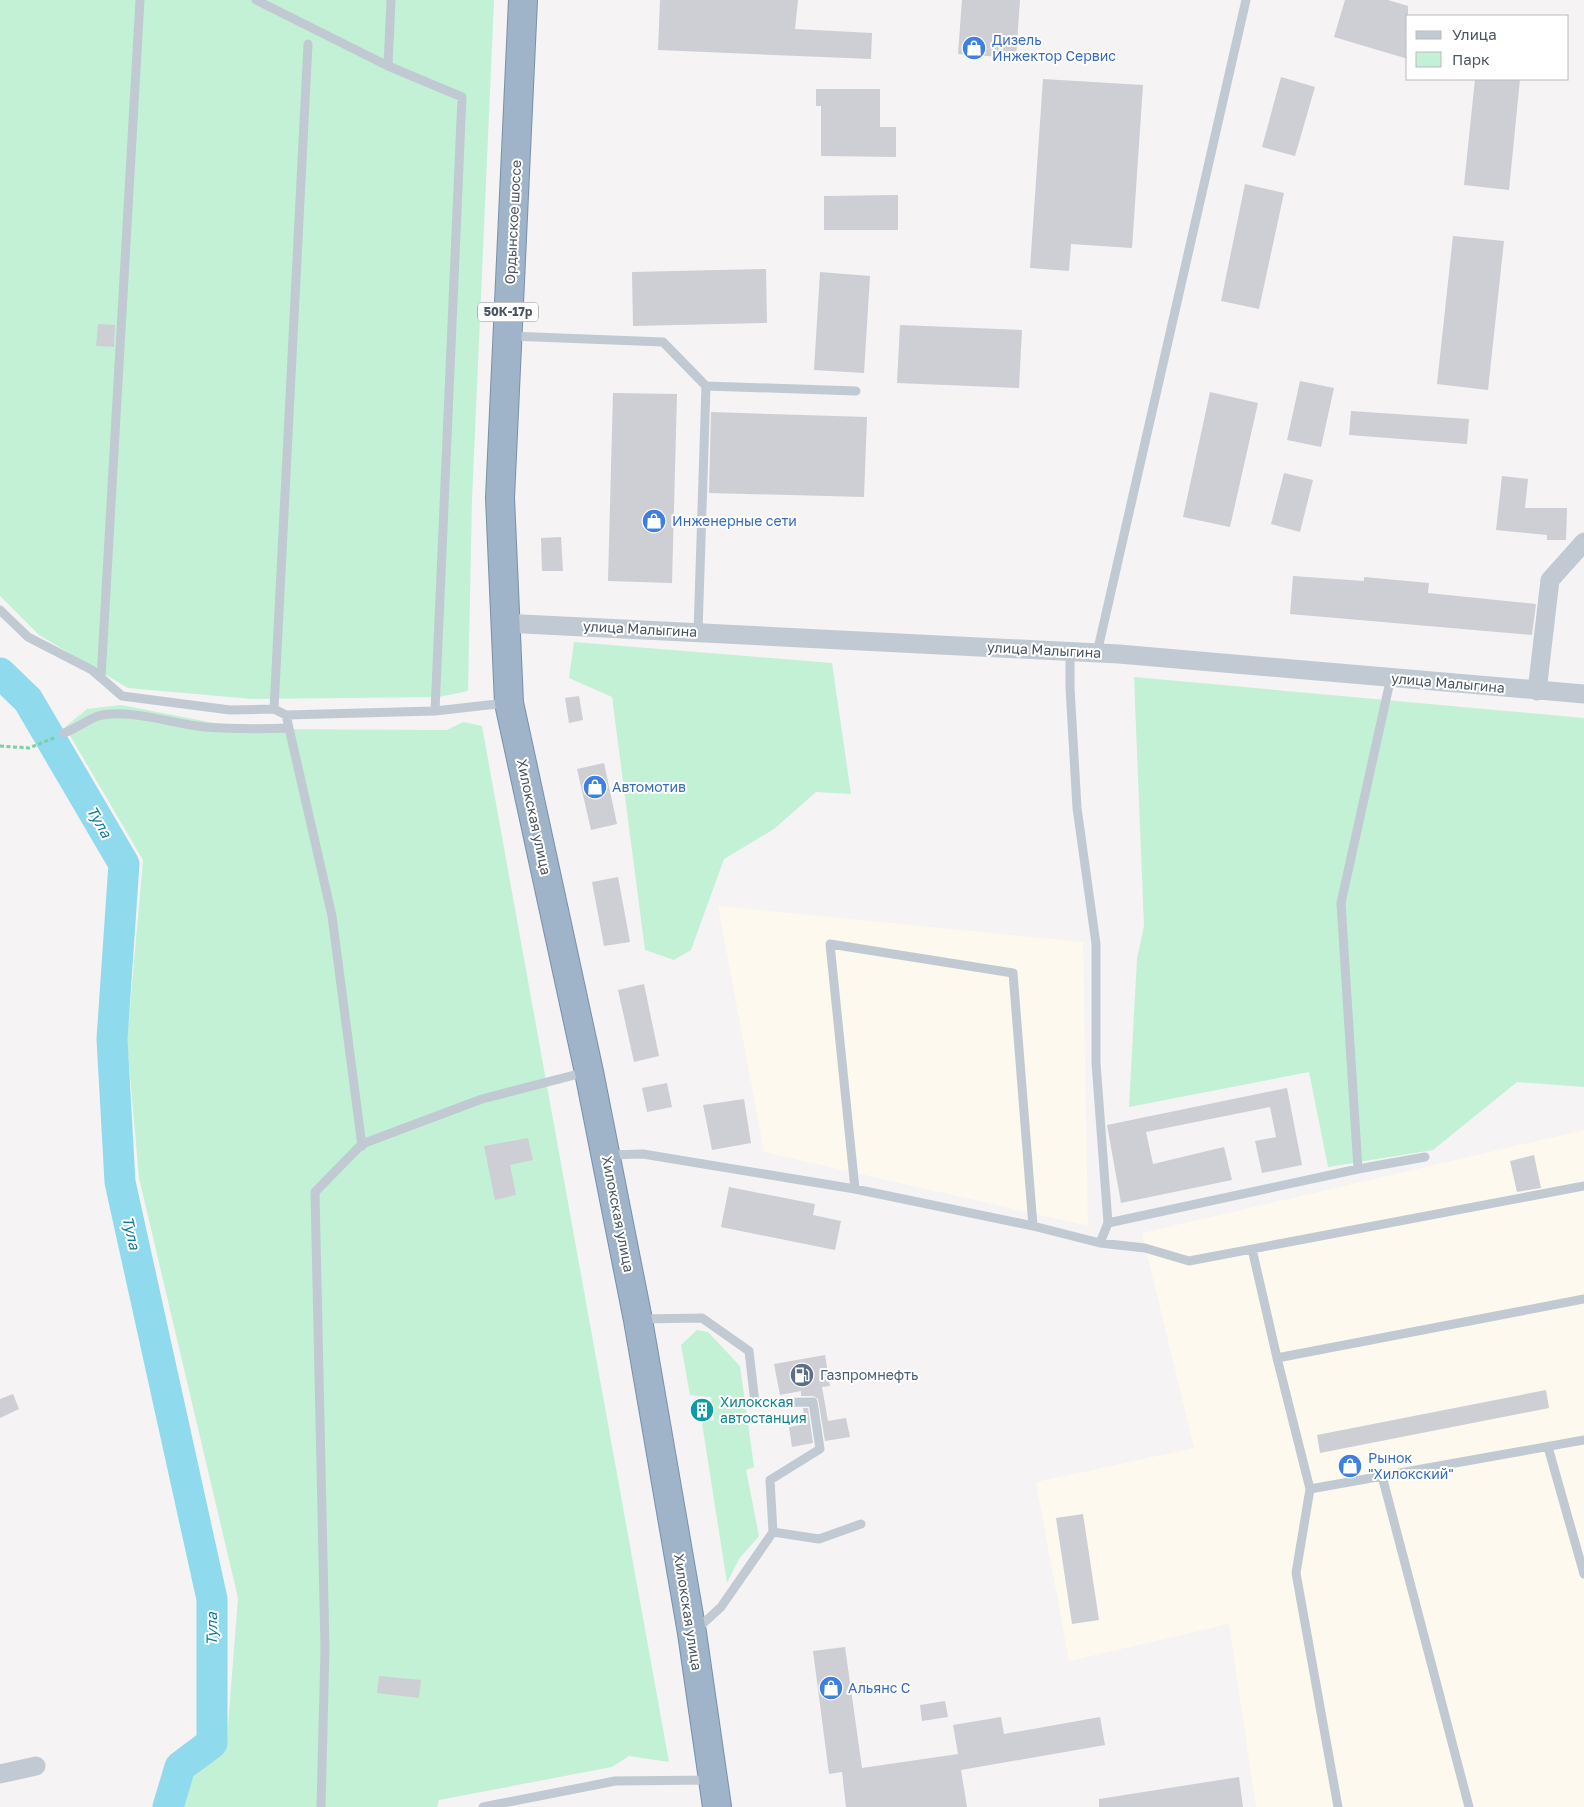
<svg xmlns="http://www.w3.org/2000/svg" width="1584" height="1807" font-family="'Golos Text',sans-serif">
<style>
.commercial{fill:#fdf9ef}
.green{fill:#c3f1d5}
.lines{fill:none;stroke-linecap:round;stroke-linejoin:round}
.river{stroke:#90daee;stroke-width:31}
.building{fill:#cdcfd5}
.trunk-casing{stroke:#7690ad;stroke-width:30}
.path{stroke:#7ad0a6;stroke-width:3;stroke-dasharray:4 2.5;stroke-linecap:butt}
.service{stroke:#c1cad2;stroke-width:9}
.minor{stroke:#c1cad2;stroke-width:19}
.trunk{stroke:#9fb4c9;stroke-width:28}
.labels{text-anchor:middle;stroke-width:4;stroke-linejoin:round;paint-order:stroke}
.shield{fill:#fff;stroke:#808990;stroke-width:1}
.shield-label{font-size:12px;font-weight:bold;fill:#4a5661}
.shop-label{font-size:14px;fill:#366cbe;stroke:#fff;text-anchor:start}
.street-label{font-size:14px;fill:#4a5661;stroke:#fff}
.service-label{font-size:14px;fill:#4e5e75;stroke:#fff;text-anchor:start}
.culture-label{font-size:14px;fill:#0d838f;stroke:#fff;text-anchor:start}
.water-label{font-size:15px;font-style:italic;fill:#0c7c9b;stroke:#fff}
</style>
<rect width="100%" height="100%" fill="#f5f3f3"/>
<path class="commercial" d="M 718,906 L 1083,942 L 1088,1226 L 764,1152 Z
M 1584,1130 L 1584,1807 L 1256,1807 L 1229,1624 L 1069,1661 L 1036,1482 L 1194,1448 L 1142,1233 Z"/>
<path class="green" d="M 0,0 L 494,0 L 472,500 L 468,691 L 439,697 L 252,699 L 128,688 L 39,635 L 0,596 Z
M 574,642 L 832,663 L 851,794 L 816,792 L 774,829 L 724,859 L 691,950 L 674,960 L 645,950 L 612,697 L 569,678 Z
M 1134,677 L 1584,718 L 1584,1087 L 1517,1082 L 1433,1150 L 1328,1167 L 1309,1072 L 1129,1107 L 1137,959 L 1144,926 Z
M 121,705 L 245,729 L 447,730 L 463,722 L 482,726 L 669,1762 L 629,1756 L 612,1767 L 439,1800 L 437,1807 L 183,1807 L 191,1779 L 226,1750 L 238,1598 L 139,1178 L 127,1041 L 143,860 L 65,727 L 87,709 Z
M 697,1330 L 708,1332 L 740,1366 L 754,1467 L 746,1470 L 759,1536 L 739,1559 L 727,1583 L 702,1423 L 714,1420 L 711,1397 L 690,1395 L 681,1345 Z"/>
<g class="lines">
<path class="river" d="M 0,673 L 28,700 L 124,864 L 112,1039 L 120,1182 L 212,1599 L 212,1743 L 180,1767 L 168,1807"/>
</g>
<path class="building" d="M 660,0 L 798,0 L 795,29 L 872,33 L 871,59 L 658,50 Z
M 962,0 L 1020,0 L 1016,58 L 958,54 Z
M 1345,0 L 1388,0 L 1408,6 L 1408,59 L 1334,37 Z
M 1281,77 L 1315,87 L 1295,156 L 1262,147 Z
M 1043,79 L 1143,85 L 1132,248 L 1071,244 L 1069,271 L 1030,268 Z
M 1475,79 L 1520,79 L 1509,190 L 1464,185 Z
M 816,89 L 880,89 L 880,127 L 896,127 L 896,157 L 821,156 L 821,106 L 816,106 Z
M 1245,184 L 1284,193 L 1259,309 L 1221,301 Z
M 898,195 L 898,230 L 824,230 L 824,196 Z
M 1453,236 L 1504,241 L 1488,390 L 1437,384 Z
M 766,269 L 767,323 L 633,326 L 632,272 Z
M 820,272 L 870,276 L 864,373 L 814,370 Z
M 98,324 L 115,325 L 114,347 L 96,346 Z
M 900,325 L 1022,330 L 1019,388 L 897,383 Z
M 1300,381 L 1334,388 L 1321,447 L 1287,440 Z
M 1210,392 L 1258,403 L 1230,527 L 1183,517 Z
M 613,393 L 677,394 L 672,583 L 608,581 Z
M 1351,411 L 1469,419 L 1467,444 L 1349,435 Z
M 711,412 L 867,417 L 864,497 L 709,493 Z
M 1284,473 L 1313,480 L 1300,532 L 1271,524 Z
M 1502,476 L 1528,479 L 1525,508 L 1567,508 L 1566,540 L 1547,540 L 1547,535 L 1496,530 Z
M 561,537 L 563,571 L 542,571 L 541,538 Z
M 1293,576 L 1364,581 L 1364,577 L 1429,583 L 1428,593 L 1536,604 L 1532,635 L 1290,614 Z
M 579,696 L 583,720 L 569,723 L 565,698 Z
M 604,763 L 617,824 L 591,830 L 577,769 Z
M 618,877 L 630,942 L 604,946 L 592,882 Z
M 644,984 L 659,1056 L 634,1062 L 618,990 Z
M 667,1083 L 672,1107 L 647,1112 L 642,1088 Z
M 1287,1088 L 1302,1165 L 1262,1173 L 1255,1141 L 1276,1137 L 1270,1107 L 1146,1132 L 1153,1164 L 1224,1147 L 1232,1180 L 1121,1203 L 1107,1125 Z
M 744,1099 L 751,1143 L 712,1150 L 703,1105 Z
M 528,1138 L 533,1160 L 510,1165 L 516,1195 L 495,1200 L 484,1146 Z
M 1534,1155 L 1541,1188 L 1517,1192 L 1510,1161 Z
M 729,1187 L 815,1204 L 813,1215 L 841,1221 L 835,1250 L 721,1227 Z
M 825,1355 L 830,1386 L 822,1387 L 828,1421 L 846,1418 L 850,1437 L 825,1441 L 818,1399 L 813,1396 L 801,1396 L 801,1391 L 780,1395 L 774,1364 Z
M 1546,1390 L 1549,1408 L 1320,1453 L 1317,1435 Z
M 13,1394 L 19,1409 L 0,1418 L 0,1399 Z
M 710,1401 L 711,1418 L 696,1419 L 694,1403 Z
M 803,1408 L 808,1408 L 813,1443 L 792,1447 L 789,1427 L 806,1424 Z
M 1083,1514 L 1099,1620 L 1072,1624 L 1056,1518 Z
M 845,1647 L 862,1768 L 958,1754 L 953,1725 L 1001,1717 L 1004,1734 L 1100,1717 L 1105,1745 L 961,1770 L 967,1807 L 846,1807 L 842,1772 L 829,1774 L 813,1651 Z
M 379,1676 L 421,1680 L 419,1698 L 377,1693 Z
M 945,1701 L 948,1717 L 922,1721 L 920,1705 Z
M 1239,1777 L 1243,1807 L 1099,1807 L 1099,1799 Z"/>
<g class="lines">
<g class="trunk-casing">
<path id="trunk" d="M 523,0 L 500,498 L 509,703 L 589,1072 L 638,1320 L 692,1633 L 717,1807"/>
</g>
<path class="path" d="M 0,746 L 29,748 L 54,738"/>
<path class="service" d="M 256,0 L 388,66 L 462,97 L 435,711
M 388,66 L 391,0
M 510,336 L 663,342 L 706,386 L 856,391
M 0,610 L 28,637 L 92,670 L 122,696 L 230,710 L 274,709 L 286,715 L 435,711 L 506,703
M 698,632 L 706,386
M 1070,652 L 1070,688 L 1077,808 L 1096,944 L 1096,1063 L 1108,1223
M 1097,653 L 1246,0
M 101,678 L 140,0
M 274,709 L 308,44
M 286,715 L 332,916 L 362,1146
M 64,733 C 75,729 89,719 98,716 C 129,708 173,724 205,727 C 233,729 261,729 289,728
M 609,1155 L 643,1154 L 855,1189 L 1033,1226 L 1100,1243 L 1145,1248 L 1189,1261 L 1584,1186
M 1358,1169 L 1341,903 L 1391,677
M 855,1189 L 830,944 L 1013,973 L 1033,1226
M 1100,1243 L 1108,1223 L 1358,1169 L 1425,1157
M 1252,1249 L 1277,1358 L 1310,1489 L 1296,1573 L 1338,1807
M 641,1319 L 702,1318 L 749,1351 L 755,1403 L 813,1402 L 820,1449 L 770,1480 L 773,1532 L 721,1607 L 696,1630
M 1277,1358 L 1584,1299
M 1548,1447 L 1584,1574
M 1382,1476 L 1469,1807
M 1310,1489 L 1584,1440
M 773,1532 L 819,1539 L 861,1524
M 321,1807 L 325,1649 L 315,1192 L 362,1144 L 482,1099 L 586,1072
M 483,1807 L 615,1781 L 711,1780"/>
<path class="minor" d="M 504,623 L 1119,654 L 1584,694
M 1537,691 L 1550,580 L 1584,542
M 0,1774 L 36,1766"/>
<use href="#trunk" class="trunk"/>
</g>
<defs>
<g id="shop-disc" transform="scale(1.25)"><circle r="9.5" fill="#3f7fe0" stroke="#fff"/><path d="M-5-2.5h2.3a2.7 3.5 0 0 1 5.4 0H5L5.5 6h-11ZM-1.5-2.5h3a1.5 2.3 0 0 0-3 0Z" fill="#fff"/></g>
<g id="fuel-disc" transform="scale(1.25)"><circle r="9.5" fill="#5c6f8a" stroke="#fff"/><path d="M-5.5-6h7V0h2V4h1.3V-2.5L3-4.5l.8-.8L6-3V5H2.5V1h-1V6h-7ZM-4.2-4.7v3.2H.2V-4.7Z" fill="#fff"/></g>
<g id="building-disc" transform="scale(1.25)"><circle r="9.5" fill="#0f9aa8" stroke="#fff"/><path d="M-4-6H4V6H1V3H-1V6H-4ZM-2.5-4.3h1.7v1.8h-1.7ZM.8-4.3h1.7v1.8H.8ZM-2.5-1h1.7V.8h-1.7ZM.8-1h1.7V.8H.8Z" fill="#fff"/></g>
</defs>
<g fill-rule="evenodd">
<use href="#shop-disc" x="974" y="48"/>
<use href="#shop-disc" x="654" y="521"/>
<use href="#shop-disc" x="595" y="787"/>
<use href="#fuel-disc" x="802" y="1375"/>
<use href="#building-disc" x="702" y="1410"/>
<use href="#shop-disc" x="1350" y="1466"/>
<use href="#shop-disc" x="831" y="1688"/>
</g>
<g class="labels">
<rect class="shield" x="478" y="302.5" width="60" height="19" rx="4"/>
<g class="shield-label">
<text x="508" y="316">50К-17р</text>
</g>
<g class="shop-label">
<text x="992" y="45">Дизель<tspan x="992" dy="16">Инжектор Сервис</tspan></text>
<text x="672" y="526">Инженерные сети</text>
<text x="612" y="792">Автомотив</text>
<text x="1368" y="1463">Рынок<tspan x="1368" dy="16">"Хилокский"</tspan></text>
<text x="848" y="1693">Альянс С</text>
</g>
<g class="street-label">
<text transform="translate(513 222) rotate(-87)" y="5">Ордынское шоссе</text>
<text transform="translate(640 629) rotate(3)" y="5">улица Малыгина</text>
<text transform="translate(1044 650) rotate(3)" y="5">улица Малыгина</text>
<text transform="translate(1448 683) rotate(5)" y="5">улица Малыгина</text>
<text transform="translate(534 817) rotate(78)" y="5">Хилокская улица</text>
<text transform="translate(618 1214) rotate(79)" y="5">Хилокская улица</text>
<text transform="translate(688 1612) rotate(81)" y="5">Хилокская улица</text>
</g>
<g class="service-label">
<text x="820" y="1380">Газпромнефть</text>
</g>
<g class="culture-label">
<text x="720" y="1407">Хилокская<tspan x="720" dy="16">автостанция</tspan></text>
</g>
<g class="water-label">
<text transform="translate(99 822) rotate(60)" y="5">Тула</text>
<text transform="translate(131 1233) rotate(77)" y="5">Тула</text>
<text transform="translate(212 1629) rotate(-90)" y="5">Тула</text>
</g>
</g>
<rect x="1406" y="15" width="162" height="65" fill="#ffffff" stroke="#b7bbc0"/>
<rect x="1416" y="31" width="25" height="8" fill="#c1cad2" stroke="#b7bbc0"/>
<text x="1452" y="40" font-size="15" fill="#4a5661">Улица</text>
<rect x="1416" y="52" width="25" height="15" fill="#c3f1d5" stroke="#b7bbc0"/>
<text x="1452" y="65" font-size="15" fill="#4a5661">Парк</text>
</svg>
